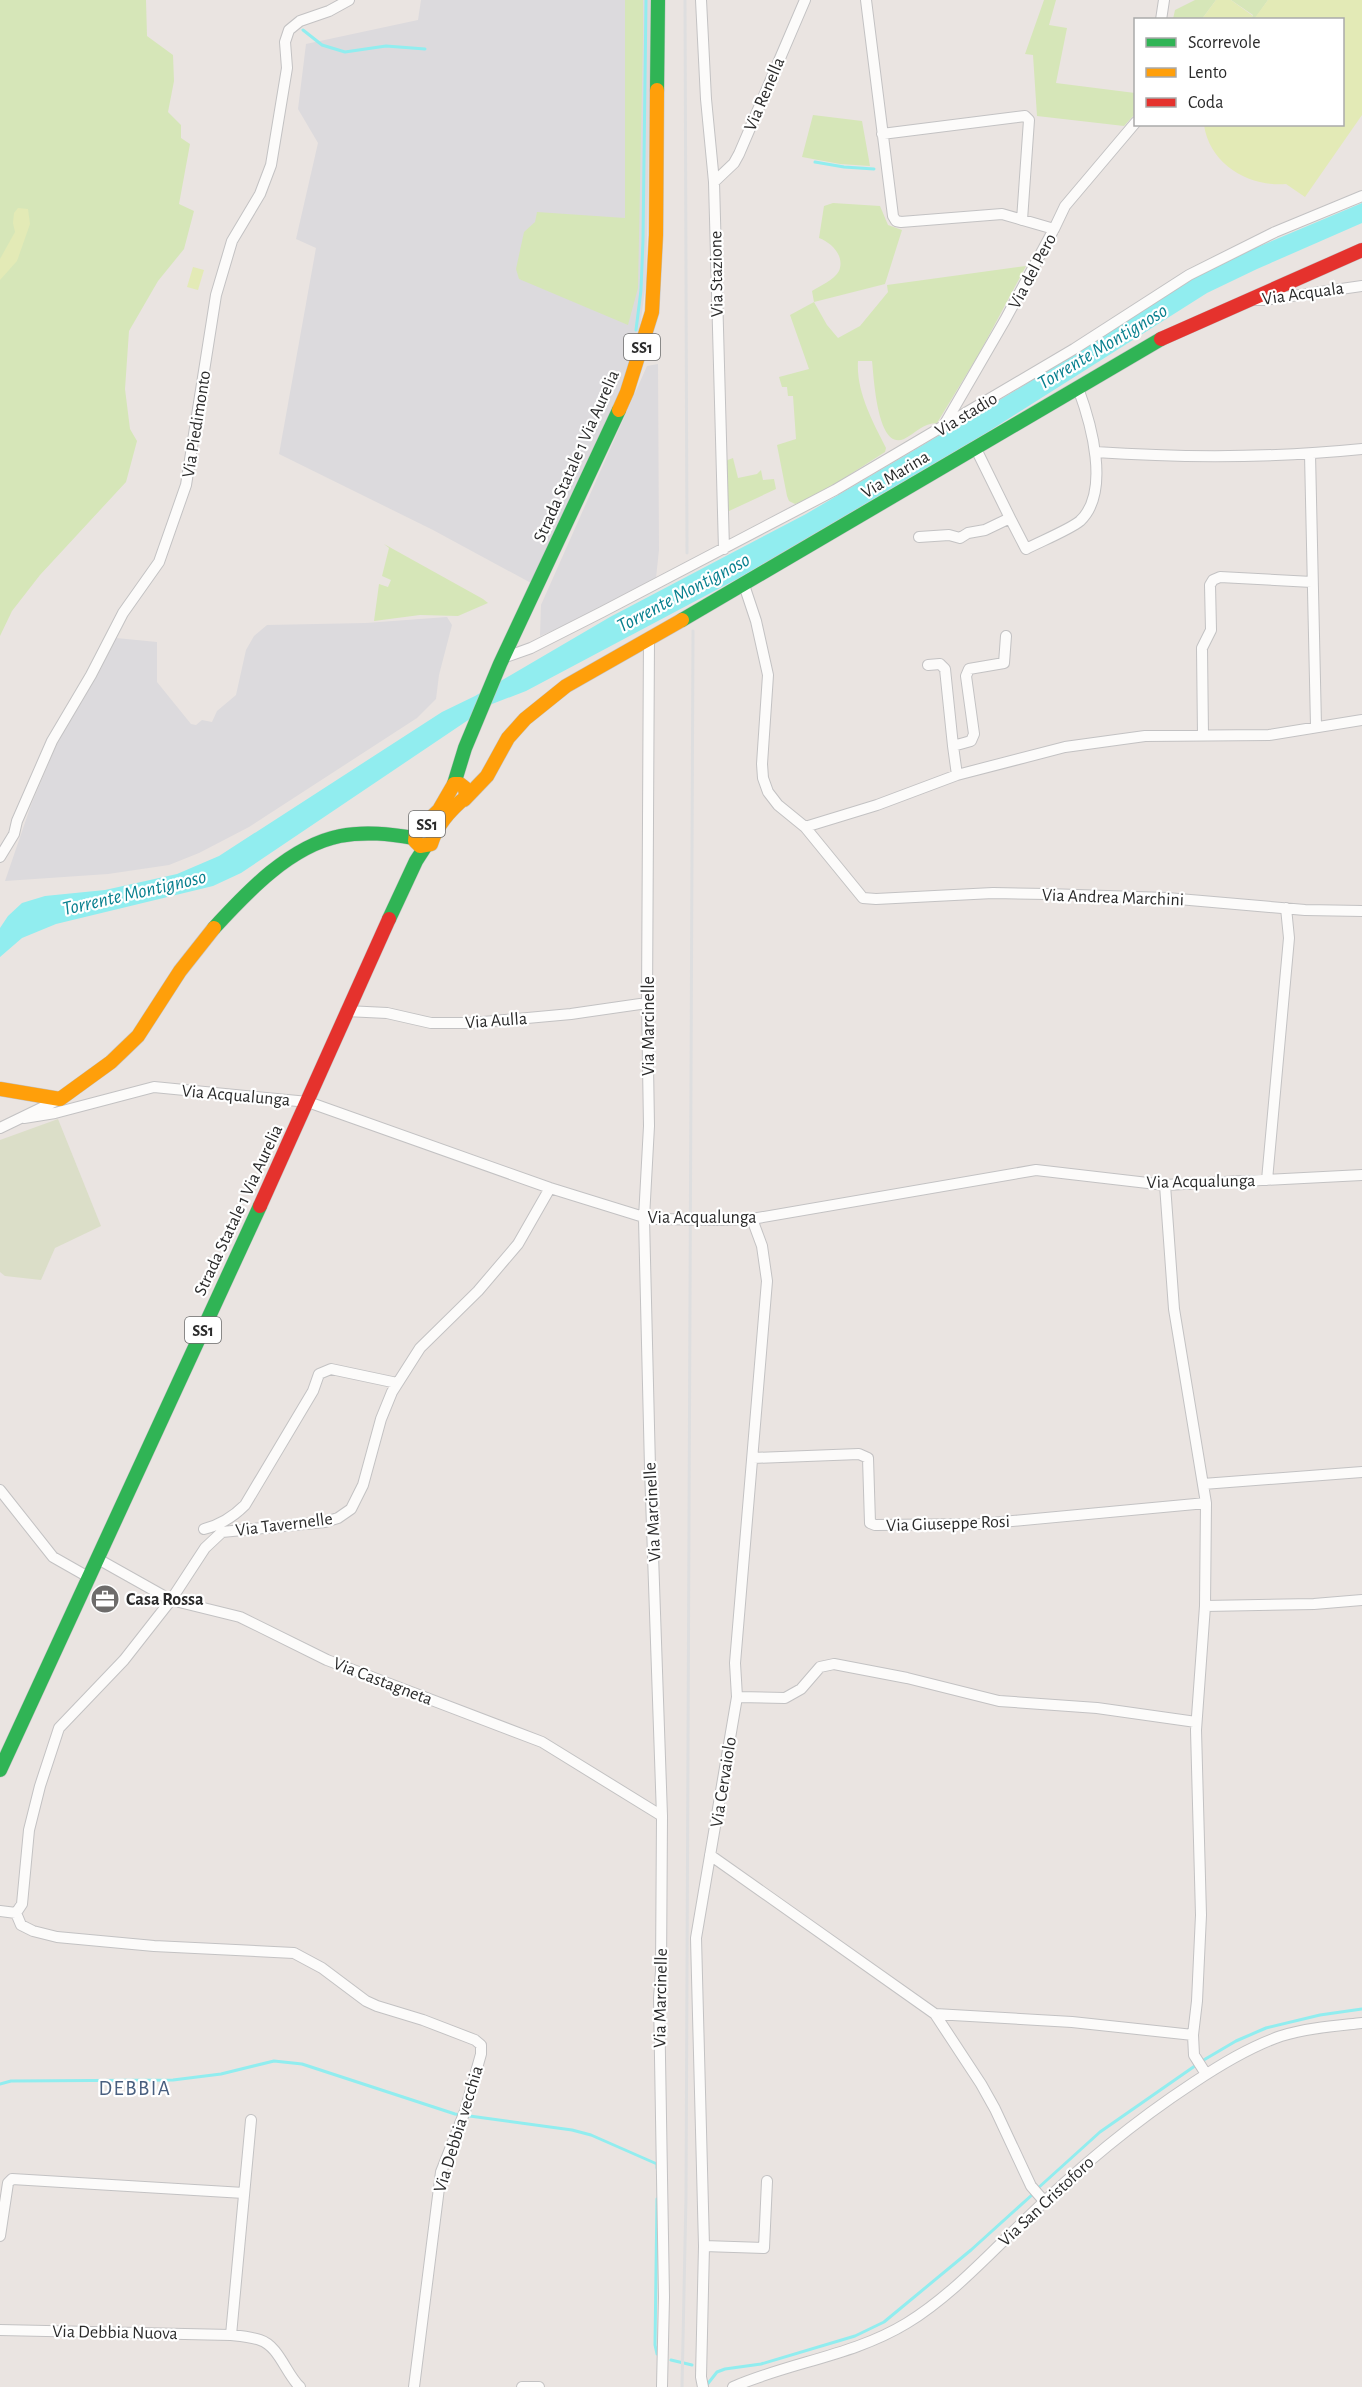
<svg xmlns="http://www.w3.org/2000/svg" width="1362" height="2387" font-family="'Alegreya Sans',sans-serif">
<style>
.industrial{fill:#dcdadd}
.green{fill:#d6e6b8}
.cemetery{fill:#dbdec8}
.pitch{fill:#e3eab6}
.water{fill:#91edef}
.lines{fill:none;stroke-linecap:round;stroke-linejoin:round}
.stream{stroke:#91edef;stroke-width:3}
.street-casing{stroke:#c3c2c3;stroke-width:12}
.fast-casing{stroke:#c3c2c3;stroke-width:15}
.slow-casing{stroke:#c3c2c3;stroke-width:15}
.jam-casing{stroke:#c3c2c3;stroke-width:15}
.street{stroke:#fcfbfa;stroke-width:10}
.fast{stroke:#30b455;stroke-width:14}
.slow{stroke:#ff9f0a;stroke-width:14}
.jam{stroke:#e5322d;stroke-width:14}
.rail{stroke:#dededf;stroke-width:3}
.street-bridge-casing{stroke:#c3c2c3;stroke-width:12;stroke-linecap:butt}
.street-bridge{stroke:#fcfbfa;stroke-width:10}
.labels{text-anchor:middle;stroke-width:4.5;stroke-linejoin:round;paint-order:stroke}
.shield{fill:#fff;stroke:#6b6b6b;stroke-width:1.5}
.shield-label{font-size:16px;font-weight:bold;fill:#2b2b2b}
.street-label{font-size:18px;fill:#2b2b2b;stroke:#fff}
.poi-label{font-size:18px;font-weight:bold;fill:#2b2b2b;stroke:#fff;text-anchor:start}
.water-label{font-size:20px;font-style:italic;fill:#08808f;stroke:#fff}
.quarter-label{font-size:21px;letter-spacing:1.5px;fill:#495f7f;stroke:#fff}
</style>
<rect width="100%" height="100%" fill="#eae4e1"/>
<path class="industrial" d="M 421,0 L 652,0 L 646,282 L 641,320 L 629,375 L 531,583 L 433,530 L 279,454 L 316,248 L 296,239 L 318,143 L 298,109 L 306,44 L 418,20 Z
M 658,364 L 659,550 L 656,578 L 579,619 L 540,636 L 541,605 L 647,366 Z
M 447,617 L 452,625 L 439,675 L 436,699 L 417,718 L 249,827 L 199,853 L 169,865 L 108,874 L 5,881 L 31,805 L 58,741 L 116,638 L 157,642 L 157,682 L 191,724 L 196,725 L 202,720 L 212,722 L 217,711 L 236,695 L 246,650 L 254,636 L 267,625 L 366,623 Z"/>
<path class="green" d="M 0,0 L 146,0 L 147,36 L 173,55 L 174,81 L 168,112 L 181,125 L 181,138 L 190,144 L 179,204 L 194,211 L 184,249 L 158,281 L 129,331 L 125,389 L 130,429 L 137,441 L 126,482 L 40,575 L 12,611 L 0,636 Z
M 625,0 L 643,0 L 643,34 L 638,288 L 628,325 L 519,279 L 516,269 L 524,232 L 535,222 L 537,212 L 625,218 Z
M 1044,0 L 1056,0 L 1049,25 L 1067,28 L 1056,83 L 1135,93 L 1135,114 L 1124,126 L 1037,116 L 1033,55 L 1025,54 Z
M 1195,0 L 1216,0 L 1202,19 L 1173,19 L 1175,10 Z
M 1231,0 L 1268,0 L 1254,20 L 1251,19 L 1253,15 Z
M 813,115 L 862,121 L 870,166 L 840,164 L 802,157 Z
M 833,203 L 880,206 L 888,225 L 902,230 L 885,284 L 814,302 L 827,325 L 838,338 L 860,326 L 888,292 L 887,285 L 1026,266 L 980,352 L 937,423 C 923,423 916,433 904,439 C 877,451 874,377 872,361 L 858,361 C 856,392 873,422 886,448 L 885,452 L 813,498 L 795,504 L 789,501 L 787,496 L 777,445 L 796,439 L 793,396 L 788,396 L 787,387 L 782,387 L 779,377 L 809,369 L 790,315 L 814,302 L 812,291 C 820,286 834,280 839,271 C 845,256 832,243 819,238 L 824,206 Z
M 733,458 L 738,478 L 757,474 L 761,470 L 763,480 L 774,479 L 776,489 L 727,512 L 725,461 Z
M 384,544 L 483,599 L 488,603 L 458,616 L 420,615 L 374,621 L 379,584 L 388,587 L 391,580 L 382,576 L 389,548 Z"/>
<path class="cemetery" d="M 58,1119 L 101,1226 L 55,1248 L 41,1280 L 5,1276 L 0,1272 L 0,1140 Z"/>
<path class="pitch" d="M 1216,0 L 1231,0 L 1253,16 L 1251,19 L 1202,19 Z
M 1268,0 L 1362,0 L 1362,115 L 1305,197 L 1286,184 C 1249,187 1210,165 1204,125 L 1342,124 L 1342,20 L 1254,19 Z
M 18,208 L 28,209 L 30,224 L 17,261 L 0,280 L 0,259 L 15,232 L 13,223 L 14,213 Z
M 193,267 L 204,270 L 198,290 L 187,287 Z"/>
<path class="water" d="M 1362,203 L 1362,223 L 1257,269 L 1207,293 L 986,433 L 737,579 L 526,691 L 492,704 L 241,873 L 213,886 L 56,924 L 22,938 L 0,957 L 0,928 L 8,916 L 22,903 L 45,896 L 105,890 L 177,874 L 219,856 L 442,712 L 475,696 L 610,617 L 806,514 L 1018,389 L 1204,272 L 1229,259 Z"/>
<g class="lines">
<path class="stream" d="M 303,30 L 322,45 L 345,52 L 386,46 L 425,49
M 815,162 L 844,167 L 874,169
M 636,330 L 641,290 L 643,240 L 646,0
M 0,2084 L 11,2081 L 173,2080 L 221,2074 L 274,2061 L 302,2064 L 455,2114 L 572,2130 L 591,2135 L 657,2164 L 657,2168
M 1037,2189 L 1100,2132 L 1202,2061 L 1236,2041 L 1266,2028 L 1320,2015 L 1362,2009
M 657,2354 L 655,2345 L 657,2199
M 671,2360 L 692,2365
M 706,2386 L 717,2372 L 725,2369 L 761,2364 L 855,2336 L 884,2322 L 971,2250 L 1033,2194"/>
<g class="street-casing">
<path id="street" d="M 701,0 L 706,99 L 714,182 L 724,549
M 866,0 L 893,216 L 896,221 L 901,222 L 1002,214 L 1054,229
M 1161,20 L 1164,0
M 882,134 L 1025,116 L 1029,120 L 1022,220
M 714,182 L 734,163 L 739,154 L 805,0
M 1249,300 L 1265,300 L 1362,286
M 943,427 L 1005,320 L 1054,229 L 1065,206 L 1136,122
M 975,447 L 1010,518
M 1095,452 C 1184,458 1273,458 1362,449
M 1310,454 L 1316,726
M 919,537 L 949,535 L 960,538 L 968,533 L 985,530 L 1010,518 L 1026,549 C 1039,542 1069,530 1080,521 C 1111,492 1091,423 1078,388
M 744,585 L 756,621 L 768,675 L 762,764 L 763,778 L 768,792 L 778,805 L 805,827 L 863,898 L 876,899 L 993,893 L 1047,894 L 1167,898 L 1305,910 L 1362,911
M 649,638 L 647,1003 L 649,1126 L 644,1218 L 650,1468 L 662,1816 L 661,1971 L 659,1998 L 664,2297 L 662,2386
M 503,658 L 531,648 L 602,612 L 835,490 L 1074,349 L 1189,275 L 1275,232 L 1362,196
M 928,665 L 940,664 L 945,669 L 953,746
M 1203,736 L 1202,648 L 1211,630 L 1210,585 L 1213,580 L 1220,577 L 1312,582
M 957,775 L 953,746 L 971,741 L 974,734 L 966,676 L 969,669 L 1004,663 L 1006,636
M 805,827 L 877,805 L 957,775 L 1065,747 L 1145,736 L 1269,735 L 1362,720
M 0,857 L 14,834 L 17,821 L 52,741 L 91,675 L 123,613 L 159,562 L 186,485 L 216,295 L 232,241 L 260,194 L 271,165 L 287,68 L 285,42 L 289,30 L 300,21 L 329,11 L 349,0
M 346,1011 L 387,1013 L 431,1023 L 472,1023 L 571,1014 L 647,1003
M 24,1118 L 55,1113 L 154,1087 L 308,1102 L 550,1188 L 650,1219
M 0,1128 L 60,1099
M 1267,1180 L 1289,938 L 1286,908
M 1165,1185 L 1174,1309 L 1206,1503 L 1205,1606 L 1196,1730 L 1201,1915 L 1197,2001 L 1193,2035 L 1194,2055 L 1206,2074
M 720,1220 L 752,1219 L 1036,1170 L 1165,1185 L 1362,1175
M 753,1458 L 859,1454 L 868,1458 L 870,1523 L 875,1525 L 980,1524 L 1206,1503
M 1203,1484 L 1362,1472
M 0,1490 L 53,1557 L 90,1578
M 204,1529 C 220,1525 234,1516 245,1505 L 313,1391 L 319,1374 L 331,1369 L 397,1383
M 98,1559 L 171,1600 L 240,1617 L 327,1660 L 542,1742 L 662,1816
M 1205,1606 L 1314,1604 L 1362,1600
M 737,1697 L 785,1698 L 801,1689 L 820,1667 L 834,1664 L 907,1678 L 999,1701 L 1097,1708 L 1196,1722
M 710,1855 L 935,2014 L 981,2084 L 995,2109 L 1031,2186 L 1044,2201
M 0,1911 L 16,1913 L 22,1904 L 29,1830 L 40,1786 L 59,1728 L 124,1660 L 171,1600 L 205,1548 L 222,1532 L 325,1522 L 338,1518 L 351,1509 L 363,1485 L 381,1419 L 392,1392 L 420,1348 L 478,1291 L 518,1244 L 550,1188
M 16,1913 L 21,1925 L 33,1931 L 57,1937 L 154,1946 L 294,1953 L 322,1968 L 366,2001 L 377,2006 L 423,2020 L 475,2040 L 481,2045 L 481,2054 L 465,2111 L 441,2172 L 414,2387
M 935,2014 L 1072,2022 L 1193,2035
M 0,2236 L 8,2183 L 12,2179 L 244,2193
M 704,2246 L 764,2248 L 767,2181
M 0,2330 L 231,2335 C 240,2336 251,2337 260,2340 C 279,2346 286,2374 300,2387
M 231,2335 L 251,2120
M 522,2387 L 539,2387
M 703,2387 L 701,2377 L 704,2246 L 696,1938 L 737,1697 L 735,1663 L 767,1281 L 762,1246 L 752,1219
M 733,2387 C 790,2362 853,2356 907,2323 C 951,2296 987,2256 1024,2221 C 1076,2170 1132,2123 1193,2083 C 1220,2065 1249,2047 1281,2036 C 1307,2028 1335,2026 1362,2023"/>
</g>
<g class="fast-casing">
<path id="fast" d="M 657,90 L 658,0
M 682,620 L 1161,339
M 454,784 L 465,748 L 500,664 L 619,410
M 389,919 L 416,861 L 425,847
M 214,928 C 247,892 290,846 340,836 C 365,831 390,834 414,838
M 0,1770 L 260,1206"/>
</g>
<g class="slow-casing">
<path id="slow" d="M 619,410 L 627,392 L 652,312 L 656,235 L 657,90
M 454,784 L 460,784 L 465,788 L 466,797 C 450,810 437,824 431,844 L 420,846 L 415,841 L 416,832 L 439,810 Z
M 464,800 L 487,776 L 508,738 L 525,719 L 566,686 L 682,620
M 0,1089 L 60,1099 L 111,1062 L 138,1036 L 180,971 L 214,928"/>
</g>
<g class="jam-casing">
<path id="jam" d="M 1161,339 L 1362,250
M 260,1206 L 389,919"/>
</g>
<use href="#street" class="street"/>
<use href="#fast" class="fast"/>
<use href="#slow" class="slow"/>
<use href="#jam" class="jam"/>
<path class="rail" d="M 685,0 L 687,553
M 682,2387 L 686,2197 L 693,631"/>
<g class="street-bridge-casing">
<path id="street-bridge" d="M 656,1219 L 720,1220"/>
</g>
<use href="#street-bridge" class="street-bridge"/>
</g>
<defs>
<g id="office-disc" transform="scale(1.5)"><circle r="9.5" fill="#6e6c6b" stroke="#fff"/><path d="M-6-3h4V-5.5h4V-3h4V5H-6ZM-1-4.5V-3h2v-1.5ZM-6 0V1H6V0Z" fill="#fff"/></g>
</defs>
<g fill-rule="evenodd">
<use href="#office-disc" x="105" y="1599"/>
</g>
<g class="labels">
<g class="shield">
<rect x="624" y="334" width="36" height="26" rx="4.5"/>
<rect x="409" y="811" width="36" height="26" rx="4.5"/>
<rect x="185" y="1317" width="36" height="26" rx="4.5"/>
</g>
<g class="shield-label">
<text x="642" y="353">SS1</text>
<text x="427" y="830">SS1</text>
<text x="203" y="1336">SS1</text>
</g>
<g class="street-label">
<text transform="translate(764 94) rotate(-67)" y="6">Via Renella</text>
<text transform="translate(1032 271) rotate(-62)" y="6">Via del Pero</text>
<text transform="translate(716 274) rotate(-91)" y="6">Via Stazione</text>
<text transform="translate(1303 293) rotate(-8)" y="6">Via Acquala</text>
<text transform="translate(966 414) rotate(-31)" y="6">Via stadio</text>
<text transform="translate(196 424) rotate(-81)" y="6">Via Piedimonto</text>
<text transform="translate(576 456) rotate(-66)" y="6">Strada Statale 1 Via Aurelia</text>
<text transform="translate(895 474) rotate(-31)" y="6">Via Marina</text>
<text transform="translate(1113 897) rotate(2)" y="6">Via Andrea Marchini</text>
<text transform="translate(496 1020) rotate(-4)" y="6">Via Aulla</text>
<text transform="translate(648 1026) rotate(-90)" y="6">Via Marcinelle</text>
<text transform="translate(236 1095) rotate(5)" y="6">Via Acqualunga</text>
<text transform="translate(1201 1181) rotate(-1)" y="6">Via Acqualunga</text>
<text transform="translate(238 1210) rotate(-65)" y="6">Strada Statale 1 Via Aurelia</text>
<text x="702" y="1223">Via Acqualunga</text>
<text transform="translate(652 1512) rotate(-93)" y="6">Via Marcinelle</text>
<text transform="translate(948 1523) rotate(-2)" y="6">Via Giuseppe Rosi</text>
<text transform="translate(284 1524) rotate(-7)" y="6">Via Tavernelle</text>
<text transform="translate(383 1681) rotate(21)" y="6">Via Castagneta</text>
<text transform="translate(723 1782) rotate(-81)" y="6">Via Cervaiolo</text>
<text transform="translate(660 1998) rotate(-89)" y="6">Via Marcinelle</text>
<text transform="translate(458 2129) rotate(-73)" y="6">Via Debbia vecchia</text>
<text transform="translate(1046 2201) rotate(-43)" y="6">Via San Cristoforo</text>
<text transform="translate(115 2332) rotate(1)" y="6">Via Debbia Nuova</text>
</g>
<g class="poi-label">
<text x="126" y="1605">Casa Rossa</text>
</g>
<g class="water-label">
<text transform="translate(1102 346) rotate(-31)" y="7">Torrente Montignoso</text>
<text transform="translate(683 592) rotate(-28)" y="7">Torrente Montignoso</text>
<text transform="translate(134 892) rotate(-13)" y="7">Torrente Montignoso</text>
</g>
<g class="quarter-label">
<text x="135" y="2095">DEBBIA</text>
</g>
</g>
<rect x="1134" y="18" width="210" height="108" fill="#ffffff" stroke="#aaaaaa" stroke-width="1.5"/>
<rect x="1146" y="38" width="30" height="9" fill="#30b455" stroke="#aaaaaa" stroke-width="1.5"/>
<text x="1188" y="48" font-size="18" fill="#2b2b2b">Scorrevole</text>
<rect x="1146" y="68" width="30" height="9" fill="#ff9f0a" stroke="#aaaaaa" stroke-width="1.5"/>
<text x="1188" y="78" font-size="18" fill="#2b2b2b">Lento</text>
<rect x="1146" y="98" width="30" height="9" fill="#e5322d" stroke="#aaaaaa" stroke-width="1.5"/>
<text x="1188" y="108" font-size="18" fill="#2b2b2b">Coda</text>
</svg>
